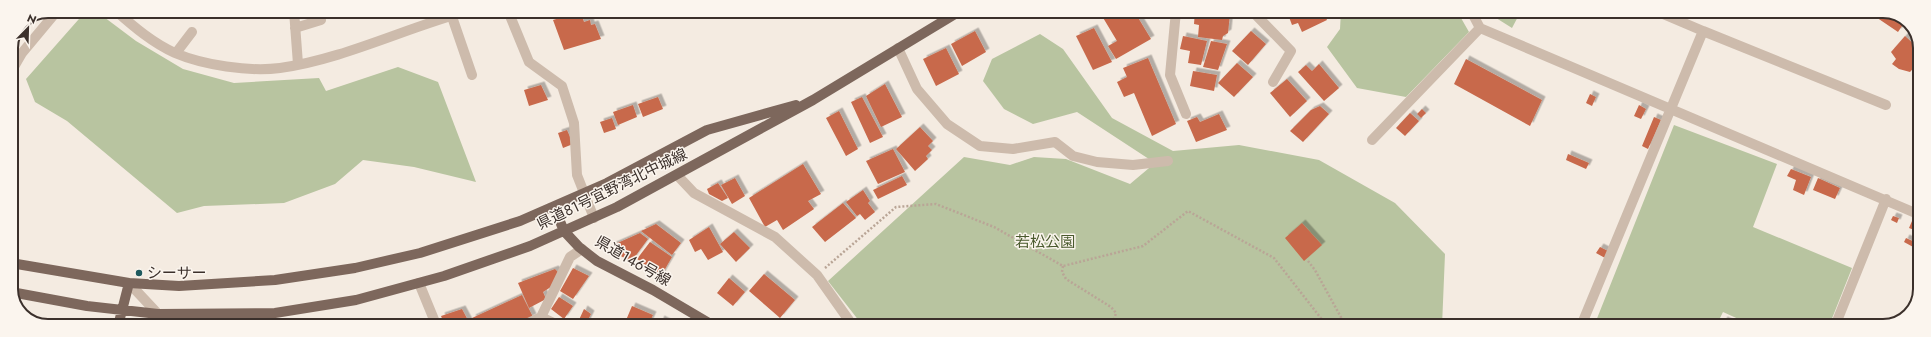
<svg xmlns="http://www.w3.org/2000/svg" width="1931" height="337" font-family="Jost,'Noto Sans JP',sans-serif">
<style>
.green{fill:#b8c4a0}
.building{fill:#c8694b;filter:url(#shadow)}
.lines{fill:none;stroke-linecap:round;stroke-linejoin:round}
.path{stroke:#b9a596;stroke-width:2.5;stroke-dasharray:2 2;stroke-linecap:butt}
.minor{stroke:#cdbbac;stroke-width:10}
.major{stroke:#7d675c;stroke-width:10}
.poi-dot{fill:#1f5a5e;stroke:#fbf5ee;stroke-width:1.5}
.labels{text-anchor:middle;stroke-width:3;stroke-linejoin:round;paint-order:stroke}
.street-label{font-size:15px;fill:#3b302b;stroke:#fbf5ee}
.park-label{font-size:15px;fill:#4a5a2e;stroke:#fbf5ee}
.poi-label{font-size:15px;fill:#3b302b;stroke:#fbf5ee;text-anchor:start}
.rim{fill:none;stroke:#3b302b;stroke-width:2}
</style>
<defs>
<filter id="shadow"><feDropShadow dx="3.5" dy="-3.5" stdDeviation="0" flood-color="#0004"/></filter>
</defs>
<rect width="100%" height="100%" fill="#f4ebe1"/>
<path class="green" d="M 86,11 L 96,11 L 136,41 L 183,69 L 234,83 L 319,78 L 326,91 L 398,67 L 438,82 L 476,182 L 414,167 L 363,160 L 335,184 L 284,203 L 204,206 L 177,213 L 67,121 L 35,102 L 26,79 Z
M 1341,11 L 1457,11 L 1469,32 L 1406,97 L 1357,88 L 1327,47 L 1340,29 Z
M 1485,11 L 1521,11 L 1512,28 Z
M 1040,34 L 1063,49 L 1112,118 L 1173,151 L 1239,145 L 1319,160 L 1395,203 L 1445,254 L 1442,326 L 863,326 L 828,281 L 964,157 L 1010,165 L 1034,157 L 1066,159 L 1130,184 L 1155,163 L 1077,112 L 1033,124 L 1004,109 L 983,81 L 992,59 Z
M 1674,125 L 1777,164 L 1753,227 L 1852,268 L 1829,326 L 1754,326 L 1723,312 L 1716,326 L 1594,326 Z"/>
<path class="building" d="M 774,11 L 791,11 L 788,17 Z
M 1099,11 L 1134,11 L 1151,39 L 1116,59 L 1108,46 L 1117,41 Z
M 1195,11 L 1227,11 L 1230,14 L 1228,33 L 1223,36 L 1222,40 L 1198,37 L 1199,25 L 1194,24 Z
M 1292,11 L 1323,11 L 1327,20 L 1302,32 L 1298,23 L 1292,25 L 1289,17 L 1294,14 Z
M 1867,11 L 1888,11 L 1906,20 L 1898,32 Z
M 581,14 L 584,22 L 590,20 L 591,25 L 595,24 L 601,39 L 564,50 L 553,20 L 566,16 L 567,18 Z
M 1094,28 L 1112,62 L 1093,70 L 1076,36 Z
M 975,31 L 986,52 L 962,66 L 951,44 Z
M 1251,31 L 1266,44 L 1248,65 L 1232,51 Z
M 1183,36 L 1207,41 L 1201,65 L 1188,63 L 1190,51 L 1180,49 Z
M 1905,36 L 1917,47 L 1916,49 L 1920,53 L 1920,61 L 1910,72 L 1899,69 L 1892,64 L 1896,59 L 1891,52 Z
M 1211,41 L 1227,44 L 1218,70 L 1203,67 Z
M 946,48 L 959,74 L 936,86 L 923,59 Z
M 1148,58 L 1176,124 L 1152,136 L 1134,93 L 1124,97 L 1117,82 L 1127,77 L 1123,68 Z
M 1466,59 L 1542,100 L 1530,126 L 1454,84 Z
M 1237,63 L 1253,77 L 1234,97 L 1218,83 Z
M 1319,64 L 1339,88 L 1324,101 L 1298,72 L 1306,65 L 1312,71 Z
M 1193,71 L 1217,75 L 1214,91 L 1190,86 Z
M 1287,79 L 1307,101 L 1290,117 L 1270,93 Z
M 885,84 L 902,117 L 881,127 L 866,96 Z
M 541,85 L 548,100 L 529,106 L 524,90 Z
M 1590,94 L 1596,97 L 1592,106 L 1586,103 Z
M 658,97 L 663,109 L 643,117 L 638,104 Z
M 862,97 L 883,137 L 870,143 L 851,102 Z
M 633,105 L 637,117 L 618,125 L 613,112 Z
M 1639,105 L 1646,109 L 1641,119 L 1634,116 Z
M 1320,106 L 1329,114 L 1303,142 L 1290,131 L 1311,110 Z
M 1422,109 L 1426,113 L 1421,118 L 1417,114 Z
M 839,111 L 858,149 L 846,156 L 826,118 Z
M 1410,113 L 1419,121 L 1405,136 L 1396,128 Z
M 1219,114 L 1227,130 L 1196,142 L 1187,121 L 1197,117 L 1200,122 Z
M 1654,117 L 1661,120 L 1648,149 L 1642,146 Z
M 612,118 L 616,129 L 604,133 L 600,122 Z
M 920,127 L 933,141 L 928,146 L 932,150 L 926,156 L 928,159 L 915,171 L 896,149 Z
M 567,130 L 573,144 L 563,148 L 558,133 Z
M 893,149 L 905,172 L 878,184 L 866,161 Z
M 1568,154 L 1589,163 L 1586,169 L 1566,160 Z
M 803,164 L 821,194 L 808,201 L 814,209 L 783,230 L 777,220 L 765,227 L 749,198 Z
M 1791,169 L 1811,177 L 1804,195 L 1793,190 L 1796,180 L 1787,176 Z
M 902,176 L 907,185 L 878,199 L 873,190 Z
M 735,178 L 745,196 L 732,204 L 721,185 Z
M 1818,178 L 1840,188 L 1835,199 L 1813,190 Z
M 718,183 L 728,198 L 722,201 L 709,194 L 707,189 Z
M 863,190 L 870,201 L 868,203 L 875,212 L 865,220 L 860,214 L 857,216 L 846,202 Z
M 843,203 L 856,218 L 825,242 L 812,227 Z
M 1893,216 L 1899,218 L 1897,223 L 1891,220 Z
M 1912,221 L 1919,224 L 1917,231 L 1909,228 Z
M 1302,223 L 1322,245 L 1304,261 L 1285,238 Z
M 656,224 L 681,243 L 672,255 L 641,231 Z
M 709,227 L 723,252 L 708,260 L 701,249 L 695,252 L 689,240 Z
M 734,232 L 750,248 L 736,262 L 720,244 Z
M 640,233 L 648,239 L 631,262 L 614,252 L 613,245 Z
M 1906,238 L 1917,243 L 1915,248 L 1904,242 Z
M 650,242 L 672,257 L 661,276 L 637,259 Z
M 1600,247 L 1608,251 L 1605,258 L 1596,253 Z
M 573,268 L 589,276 L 573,299 L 560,291 Z
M 555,269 L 558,272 L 554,285 L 543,292 L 546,299 L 529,308 L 518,283 Z
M 764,274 L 795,300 L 780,318 L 749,291 Z
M 729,278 L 745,292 L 733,306 L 717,293 Z
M 522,295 L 533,317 L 515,326 L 476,326 L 472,318 Z
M 559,297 L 573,306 L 564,319 L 551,309 Z
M 632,306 L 653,315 L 648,326 L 624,325 Z
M 462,309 L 471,326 L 445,326 L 441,316 Z
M 584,309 L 591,314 L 585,326 L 578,322 Z
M 661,319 L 675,326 L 658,326 Z
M 1724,320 L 1738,326 L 1721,326 Z"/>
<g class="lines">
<path class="path" d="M 1308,261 L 1315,270 L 1342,319 L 1344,326
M 1063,266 L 1062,272 L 1066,279 L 1111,307 L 1116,313 L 1112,326
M 825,268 L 896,207 L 936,204 L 994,227 L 1063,266 L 1143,246 L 1188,211 L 1274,258 L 1327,326"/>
<path class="minor" d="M 116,11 C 134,27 153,43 175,53 C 203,65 249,72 280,68 C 344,59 405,28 468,11
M 294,11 L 298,64
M 450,11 L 472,75
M 508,11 L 529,62 L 562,86 L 574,123 L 577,175 L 594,218
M 1176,11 L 1170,75 L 1186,114
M 1252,11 L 1291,51 L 1273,82
M 1471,11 L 1480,28 L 1920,215
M 1656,11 L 1703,31
M 295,28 L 321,20
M 898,48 L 917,89 L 947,124 L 980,146 L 1013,149 L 1055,142 L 1073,156 L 1097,162 L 1133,165 L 1168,161
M 176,53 L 192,32
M 11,72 L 22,53 L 57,11
M 1372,140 L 1480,28
M 677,175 L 694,193 L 775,237 L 817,275 L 853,326
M 129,283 L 158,314 L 164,326
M 419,283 L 435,322 L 438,326
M 541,317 L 560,326
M 522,326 L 541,317 L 570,257 L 582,249
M 1581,326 L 1703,31 L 1886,105
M 1835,326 L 1886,199"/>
<path class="major" d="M 554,207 L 564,231 L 579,247 L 597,261 L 653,290 L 714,326
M 11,263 L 129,283 L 179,286 L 275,280 L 355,268 L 420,253 L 520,221 L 607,183 L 707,130 L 796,105
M 11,292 L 87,306 L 158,314 L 275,313 L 356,300 L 444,276 L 530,246 L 617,207 L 813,100 L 960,11
M 118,326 L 129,283"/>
</g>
<circle class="poi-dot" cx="139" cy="273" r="4"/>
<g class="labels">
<g class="street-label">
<text transform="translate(612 189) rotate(-26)" y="5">県道81号宜野湾北中城線</text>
<text transform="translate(633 261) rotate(30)" y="5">県道146号線</text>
</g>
<g class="park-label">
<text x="1045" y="247">若松公園</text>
</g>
<g class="poi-label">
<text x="147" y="278">シーサー</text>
</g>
</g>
<path d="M0 0H1931V337H0ZM48 18H1883A30 30 0 0 1 1913 48V289A30 30 0 0 1 1883 319H48A30 30 0 0 1 18 289V48A30 30 0 0 1 48 18Z" fill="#fbf5ee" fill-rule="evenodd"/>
<path class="rim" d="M48 18H1883A30 30 0 0 1 1913 48V289A30 30 0 0 1 1883 319H48A30 30 0 0 1 18 289V48A30 30 0 0 1 48 18Z"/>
<g transform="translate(28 28) rotate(23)" stroke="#fbf5ee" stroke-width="3" paint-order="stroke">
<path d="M0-3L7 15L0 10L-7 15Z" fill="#3b302b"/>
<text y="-6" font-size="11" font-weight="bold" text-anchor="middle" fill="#3b302b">N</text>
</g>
</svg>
